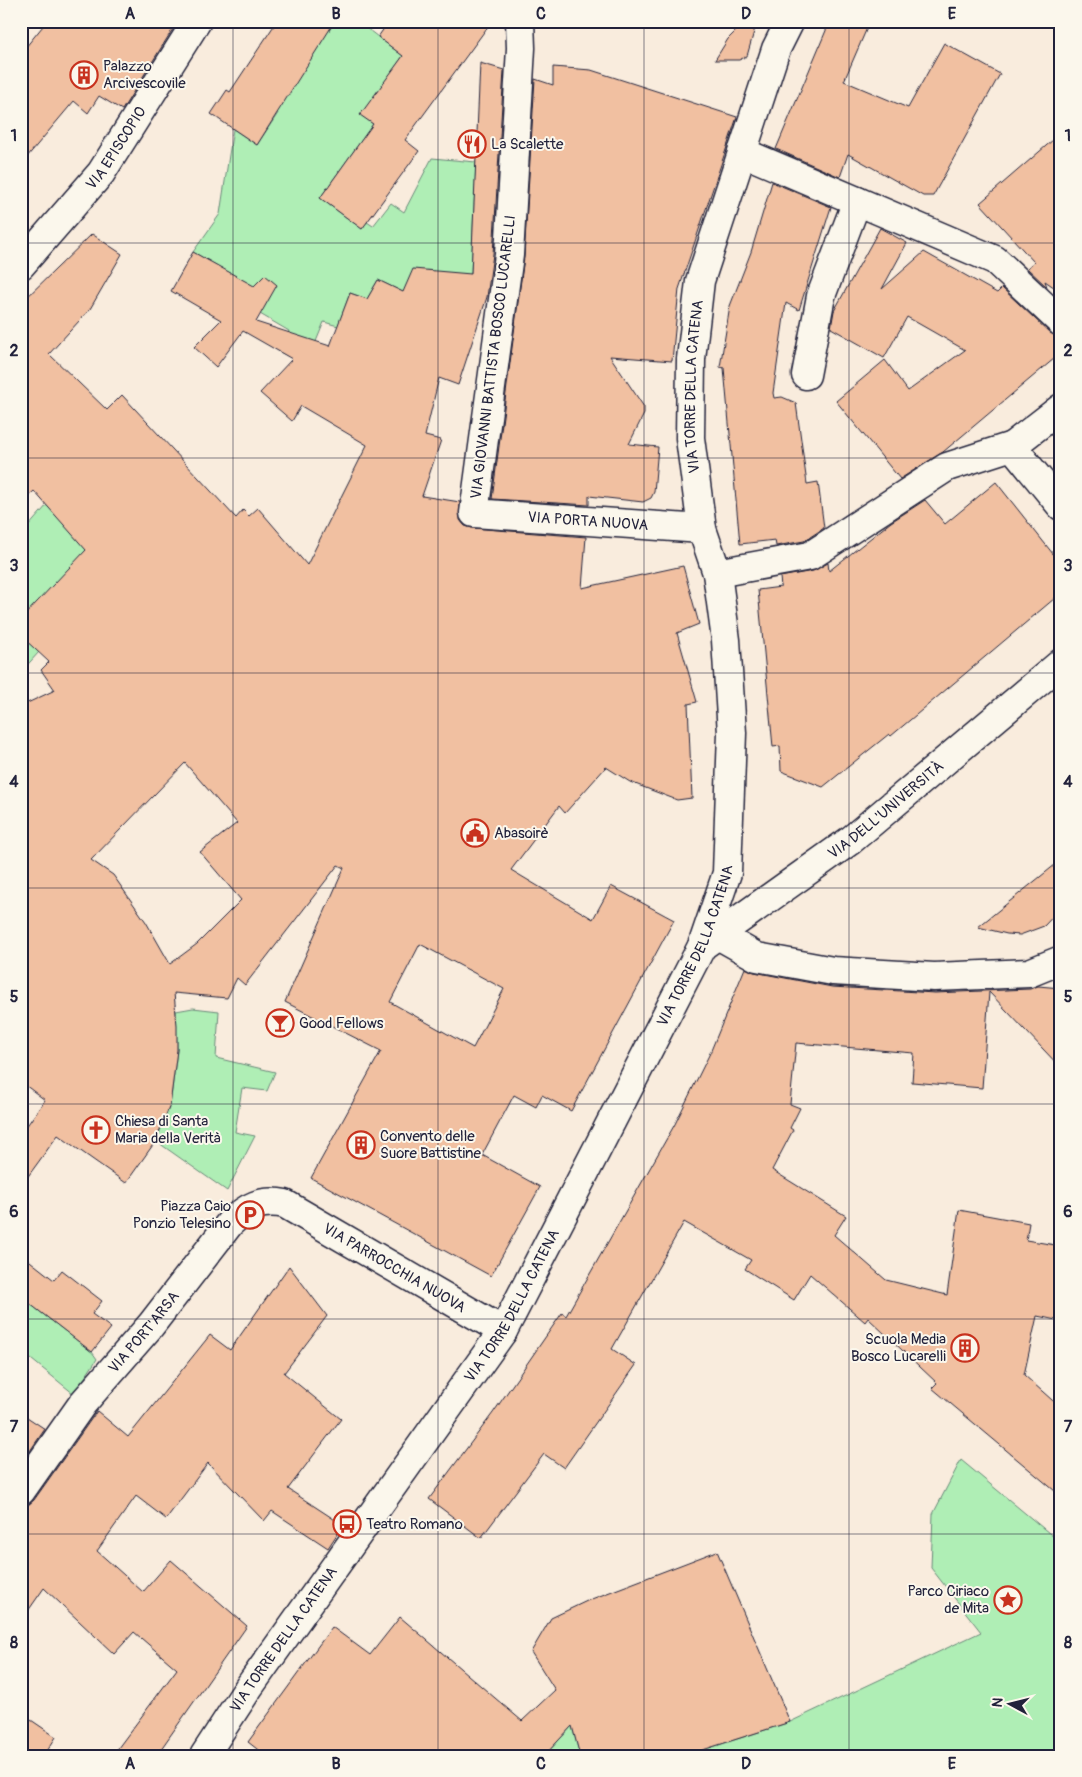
<svg xmlns="http://www.w3.org/2000/svg" width="1082" height="1777" font-family="Pangolin,sans-serif">
<style>
.green{fill:#afeeb5;stroke:#688878}
.building{fill:#f1c0a1;stroke:#22223b;fill-rule:evenodd}
.lines{fill:none;stroke-linecap:round;stroke-linejoin:round}
.minor-casing{stroke:#22223b;stroke-width:31}
.minor{stroke:#fbf7ec;stroke-width:28}
.grid{fill:none;stroke:#22223b;stroke-width:1;stroke-opacity:0.55}
.labels{text-anchor:middle;stroke-width:4;stroke-linejoin:round;paint-order:stroke}
.poi-label{font-size:15px;fill:#22223b;stroke:#fbf7ec;text-anchor:start}
.street-label{font-size:15px;fill:#22223b;stroke:#fbf7ec}
.neatline{fill:none;stroke:#22223b;stroke-width:2}
.grid-label{font-size:16px;text-anchor:middle;font-weight:bold;fill:#22223b}
</style>
<rect width="100%" height="100%" fill="#f9ecdd"/>
<filter id="ink" filterUnits="userSpaceOnUse"><feTurbulence type="fractalNoise" baseFrequency=".02" numOctaves="2"/><feDisplacementMap in="SourceGraphic" scale="10" xChannelSelector="R" yChannelSelector="G"/><feConvolveMatrix kernelMatrix="1 2 1 2 8 2 1 2 1" color-interpolation-filters="sRGB"/></filter>
<g filter="url(#ink)">
<path class="green" d="M 307,21 L 357,21 L 403,56 L 361,115 L 373,124 L 320,198 L 362,229 L 367,222 L 373,226 L 391,203 L 404,212 L 432,158 L 476,162 L 471,274 L 403,292 L 378,280 L 367,299 L 350,293 L 338,326 L 324,322 L 306,366 L 278,351 L 289,331 L 260,314 L 270,296 L 193,252 L 220,214 L 233,129 L 257,145 L 278,113 L 256,97 Z
M 47,505 L 112,573 L 21,619 L 21,535 Z
M 21,636 L 39,652 L 21,672 Z
M 193,1008 L 219,1011 L 216,1058 L 275,1072 L 267,1091 L 242,1088 L 235,1132 L 255,1136 L 227,1191 L 156,1141 L 170,1105 L 177,1050 L 176,1011 Z
M 21,1297 L 92,1352 L 97,1359 L 74,1394 L 21,1351 Z
M 961,1460 L 1061,1543 L 1061,1756 L 684,1756 L 790,1722 L 981,1632 L 931,1568 L 933,1514 Z
M 572,1726 L 580,1756 L 544,1756 Z"/>
<path class="building" d="M 47,21 L 178,21 L 122,110 L 99,96 L 88,113 L 74,101 L 21,164 L 21,53 Z
M 277,21 L 335,21 L 257,145 L 211,114 L 227,90 L 230,92 Z
M 389,21 L 492,21 L 405,140 L 419,151 L 362,229 L 320,198 L 373,124 L 360,115 L 403,56 L 378,37 Z
M 746,21 L 757,21 L 747,56 L 739,60 L 715,60 L 728,39 Z
M 830,21 L 870,21 L 844,81 L 908,108 L 944,43 L 1000,74 L 933,196 L 923,196 L 848,154 L 840,177 L 776,149 Z
M 480,63 L 504,70 L 493,254 L 487,297 L 458,385 L 439,378 L 425,436 L 441,440 L 422,496 L 460,502 L 460,520 L 465,526 L 472,528 L 586,537 L 582,588 L 683,566 L 699,624 L 677,633 L 697,702 L 688,704 L 692,798 L 677,800 L 630,782 L 606,767 L 565,813 L 559,806 L 511,870 L 593,919 L 611,886 L 674,920 L 571,1111 L 542,1095 L 536,1107 L 514,1095 L 482,1155 L 540,1187 L 491,1276 L 311,1178 L 381,1051 L 285,1002 L 344,868 L 338,865 L 245,985 L 237,978 L 227,998 L 174,993 L 177,1025 L 177,1050 L 170,1105 L 155,1142 L 126,1183 L 58,1135 L 21,1186 L 21,1134 L 45,1100 L 21,1082 L 21,706 L 55,690 L 41,670 L 49,662 L 21,636 L 21,619 L 86,550 L 34,491 L 21,503 L 21,303 L 92,234 L 122,254 L 90,309 L 49,354 L 107,410 L 122,395 L 236,518 L 243,510 L 249,516 L 258,508 L 307,565 L 367,445 L 301,406 L 292,421 L 260,393 L 292,359 L 243,331 L 216,367 L 194,347 L 221,320 L 171,291 L 193,252 L 254,286 L 265,275 L 277,285 L 256,322 L 330,346 L 350,293 L 367,299 L 378,280 L 403,292 L 413,269 L 471,274 ZM 185,763 L 237,823 L 200,852 L 241,900 L 197,944 L 170,964 L 146,922 L 113,875 L 91,860 ZM 420,944 L 504,989 L 473,1048 L 390,1002 Z
M 553,67 L 591,70 L 737,117 L 679,289 L 672,361 L 610,356 L 644,407 L 644,414 L 629,444 L 658,447 L 654,492 L 651,498 L 643,502 L 589,496 L 589,505 L 492,499 L 524,257 L 535,79 L 553,85 Z
M 1061,133 L 1061,292 L 1045,281 L 1047,287 L 1027,268 L 1034,262 L 980,203 Z
M 772,182 L 831,207 L 799,310 L 786,303 L 773,393 L 774,398 L 782,397 L 796,403 L 807,484 L 818,482 L 824,528 L 804,541 L 776,546 L 775,540 L 740,544 L 724,368 L 720,367 L 730,306 L 751,252 Z
M 880,228 L 907,243 L 882,289 L 924,252 L 997,293 L 1002,288 L 1050,333 L 1058,337 L 1061,350 L 1061,353 L 943,452 L 900,479 L 836,401 L 885,360 L 908,391 L 965,350 L 907,317 L 884,358 L 831,328 L 834,311 Z
M 996,482 L 1061,564 L 1061,593 L 891,736 L 889,734 L 823,787 L 781,771 L 780,746 L 773,747 L 758,590 L 781,587 L 780,577 L 813,571 L 828,563 L 829,571 L 891,522 L 925,500 L 945,524 Z
M 1061,860 L 1061,908 L 1044,926 L 1020,935 L 1007,934 L 978,927 Z
M 745,968 L 754,972 L 832,987 L 935,993 L 1030,989 L 1038,986 L 1061,988 L 1061,1068 L 989,992 L 982,1088 L 912,1082 L 914,1053 L 796,1043 L 790,1104 L 800,1108 L 790,1128 L 793,1130 L 772,1170 L 846,1216 L 834,1235 L 886,1280 L 947,1295 L 959,1210 L 1029,1223 L 1026,1240 L 1061,1246 L 1061,1321 L 1037,1316 L 1024,1375 L 1061,1408 L 1061,1496 L 932,1388 L 937,1383 L 868,1318 L 865,1322 L 810,1274 L 794,1300 L 745,1269 L 751,1260 L 684,1222 L 612,1349 L 636,1365 L 564,1468 L 544,1454 L 481,1538 L 429,1499 L 493,1413 L 562,1313 L 566,1316 L 675,1124 L 710,1053 Z
M 21,1254 L 54,1280 L 62,1270 L 102,1301 L 92,1314 L 111,1328 L 92,1352 L 21,1297 Z
M 289,1266 L 327,1316 L 284,1373 L 341,1419 L 288,1489 L 343,1525 L 328,1548 L 272,1511 L 264,1521 L 208,1463 L 166,1519 L 136,1496 L 97,1551 L 143,1592 L 171,1560 L 247,1626 L 156,1756 L 112,1756 L 177,1669 L 134,1632 L 114,1654 L 44,1588 L 21,1621 L 21,1506 L 28,1505 L 34,1500 L 97,1411 L 128,1437 L 210,1335 L 230,1350 Z
M 21,1413 L 45,1429 L 21,1464 Z
M 717,1551 L 790,1722 L 684,1756 L 580,1756 L 572,1726 L 544,1756 L 266,1756 L 248,1742 L 332,1627 L 370,1655 L 400,1617 L 522,1721 L 555,1690 L 531,1652 L 551,1618 L 589,1600 Z
M 31,1720 L 56,1737 L 44,1756 L 21,1756 L 21,1734 Z"/>
<g class="lines">
<g class="minor-casing">
<g id="minor">
<path id="s1" d="M 520,21 L 521,48 L 509,255 L 474,513 L 702,529"/>
<path d="M 742,152 L 995,260 L 1061,322"/>
<path id="s2" d="M 21,265 L 101,173 L 197,21"/>
<path d="M 806,375 L 821,296 L 857,201"/>
<path d="M 1061,408 L 1012,446 L 1061,506"/>
<path d="M 717,573 L 810,556 L 947,467 L 1012,446"/>
<path d="M 718,935 L 757,957 L 833,971 L 934,977 L 1029,973 L 1061,960"/>
<path id="s3" d="M 702,946 L 851,840 L 1061,663"/>
<path id="s4" d="M 21,1491 L 83,1403 L 151,1325 L 230,1223 C 247,1207 261,1199 285,1204 L 503,1331"/>
<path id="s5" d="M 204,1756 L 249,1687 L 503,1331 L 702,946 L 727,873 L 732,733 L 726,640 L 717,573 L 702,529 L 690,438 L 691,359 L 700,281 L 776,49 L 790,21"/>
</g>
</g>
<use href="#minor" class="minor"/>
</g>
</g>
<path class="grid" d="M 233,21 L 233,1756M 438,21 L 438,1756M 644,21 L 644,1756M 849,21 L 849,1756M 21,243 L 1061,243M 21,458 L 1061,458M 21,673 L 1061,673M 21,888 L 1061,888M 21,1104 L 1061,1104M 21,1319 L 1061,1319M 21,1534 L 1061,1534"/>
<defs>
<g id="building-ring" transform="scale(1.4375)"><circle r="9.5" fill="#fbf7ec" stroke="#c8321e" stroke-width="1.5"/><path d="M-4-6H4V6H1V3H-1V6H-4ZM-2.5-4.3h1.7v1.8h-1.7ZM.8-4.3h1.7v1.8H.8ZM-2.5-1h1.7V.8h-1.7ZM.8-1h1.7V.8H.8Z" fill="#c8321e"/></g>
<g id="restaurant-ring" transform="scale(1.4375)"><circle r="9.5" fill="#fbf7ec" stroke="#c8321e" stroke-width="1.5"/><path d="M-5-6h1v4h1v-4h1v4h1v-4h1v5L-1.5 .5V6h-2V.5L-5-1ZM5-6V6H3V1.5H1.5Q1.5-4 5-6Z" fill="#c8321e"/></g>
<g id="civic-ring" transform="scale(1.4375)"><circle r="9.5" fill="#fbf7ec" stroke="#c8321e" stroke-width="1.5"/><path d="M-.6-6.5H3V-4.5H.6V-3L4-1V1h2V6H-6V1h2V-1L-.6-3ZM-1.2 2.5V6h2.4V2.5Z" fill="#c8321e"/></g>
<g id="bar-ring" transform="scale(1.4375)"><circle r="9.5" fill="#fbf7ec" stroke="#c8321e" stroke-width="1.5"/><path d="M-6-5H6L.8 .8V4.5H3.5V6h-7V4.5H-.8V.8Z" fill="#c8321e"/></g>
<g id="church-ring" transform="scale(1.4375)"><circle r="9.5" fill="#fbf7ec" stroke="#c8321e" stroke-width="1.5"/><path d="M-1.2-6h2.4v3.5h3.3v2.4h-3.3V6h-2.4V-.1h-3.3v-2.4h3.3Z" fill="#c8321e"/></g>
<g id="parking-ring" transform="scale(1.4375)"><circle r="9.5" fill="#fbf7ec" stroke="#c8321e" stroke-width="1.5"/><path d="M-3.5-5.5H1a3.5 3.5 0 0 1 0 7H-1V5.5H-3.5ZM-1-3.4V-.6H.8a1.4 1.4 0 0 0 0-2.8Z" fill="#c8321e"/></g>
<g id="bus-ring" transform="scale(1.4375)"><circle r="9.5" fill="#fbf7ec" stroke="#c8321e" stroke-width="1.5"/><path d="M-5-6H5V4H4V6H2V4H-2V6H-4V4H-5ZM-3.5-4V0h7V-4ZM-3.5 1.2v1.5H-2V1.2ZM2 1.2v1.5H3.5V1.2Z" fill="#c8321e"/></g>
<g id="sight-ring" transform="scale(1.4375)"><circle r="9.5" fill="#fbf7ec" stroke="#c8321e" stroke-width="1.5"/><path d="M0-6L1.8-2.2L6-1.7L2.9 1.2L3.7 5.4L0 3.3L-3.7 5.4L-2.9 1.2L-6-1.7L-1.8-2.2Z" fill="#c8321e"/></g>
</defs>
<g fill-rule="evenodd">
<use href="#building-ring" x="84" y="75"/>
<use href="#restaurant-ring" x="472" y="144"/>
<use href="#civic-ring" x="475" y="833"/>
<use href="#bar-ring" x="280" y="1023"/>
<use href="#church-ring" x="96" y="1130"/>
<use href="#building-ring" x="361" y="1145"/>
<use href="#parking-ring" x="250" y="1215"/>
<use href="#building-ring" x="965" y="1348"/>
<use href="#bus-ring" x="347" y="1524"/>
<use href="#sight-ring" x="1008" y="1600"/>
</g>
<g class="labels">
<g class="poi-label">
<text x="103" y="71">Palazzo<tspan x="103" dy="17">Arcivescovile</tspan></text>
<text x="491" y="149">La Scalette</text>
<text x="494" y="838">Abasoirè</text>
<text x="299" y="1028">Good Fellows</text>
<text x="115" y="1126">Chiesa di Santa<tspan x="115" dy="17">Maria della Verità</tspan></text>
<text x="380" y="1141">Convento delle<tspan x="380" dy="17">Suore Battistine</tspan></text>
<text x="231" y="1211" text-anchor="end">Piazza Caio<tspan x="231" dy="17">Ponzio Telesino</tspan></text>
<text x="946" y="1344" text-anchor="end">Scuola Media<tspan x="946" dy="17">Bosco Lucarelli</tspan></text>
<text x="366" y="1529">Teatro Romano</text>
<text x="989" y="1596" text-anchor="end">Parco Ciriaco<tspan x="989" dy="17">de Mita</tspan></text>
</g>
<g class="street-label">
<text dy="5" stroke="none"><textPath href="#s2" startOffset="151">VIA EPISCOPIO</textPath></text>
<text transform="translate(493 357) rotate(-83)" y="5">VIA GIOVANNI BATTISTA BOSCO LUCARELLI</text>
<text dy="5" stroke="none"><textPath href="#s5" startOffset="1521">VIA TORRE DELLA CATENA</textPath></text>
<text dy="5" stroke="none"><textPath href="#s1" startOffset="609">VIA PORTA NUOVA</textPath></text>
<text dy="5" stroke="none"><textPath href="#s3" startOffset="229">VIA DELL'UNIVERSITÀ</textPath></text>
<text dy="5" stroke="none"><textPath href="#s5" startOffset="951">VIA TORRE DELLA CATENA</textPath></text>
<text dy="5" stroke="none"><textPath href="#s4" startOffset="528">VIA PARROCCHIA NUOVA</textPath></text>
<text dy="5" stroke="none"><textPath href="#s5" startOffset="546">VIA TORRE DELLA CATENA</textPath></text>
<text dy="5" stroke="none"><textPath href="#s4" startOffset="201">VIA PORT'ARSA</textPath></text>
<text dy="5" stroke="none"><textPath href="#s5" startOffset="141">VIA TORRE DELLA CATENA</textPath></text>
</g>
</g>
<rect width="1082" height="1777" fill="none" stroke="#fbf7ec" stroke-width="55"/>
<g transform="translate(1010 1704) rotate(277)" stroke="#fbf7ec" stroke-width="4" paint-order="stroke">
<path d="M0-4L9 19L0 12L-9 19Z" fill="#22223b"/>
<text y="-8" font-size="14" font-weight="bold" text-anchor="middle" fill="#22223b">N</text>
</g>
<rect x="28" y="28" width="1026" height="1722" class="neatline"/>
<g class="grid-label">
<text x="130" y="19">A</text>
<text x="336" y="19">B</text>
<text x="541" y="19">C</text>
<text x="746" y="19">D</text>
<text x="952" y="19">E</text>
<text x="14" y="141">1</text>
<text x="1068" y="141">1</text>
<text x="14" y="356">2</text>
<text x="1068" y="356">2</text>
<text x="14" y="571">3</text>
<text x="1068" y="571">3</text>
<text x="14" y="787">4</text>
<text x="1068" y="787">4</text>
<text x="14" y="1002">5</text>
<text x="1068" y="1002">5</text>
<text x="14" y="1217">6</text>
<text x="1068" y="1217">6</text>
<text x="14" y="1432">7</text>
<text x="1068" y="1432">7</text>
<text x="14" y="1648">8</text>
<text x="1068" y="1648">8</text>
<text x="130" y="1769">A</text>
<text x="336" y="1769">B</text>
<text x="541" y="1769">C</text>
<text x="746" y="1769">D</text>
<text x="952" y="1769">E</text>
</g>
</svg>
